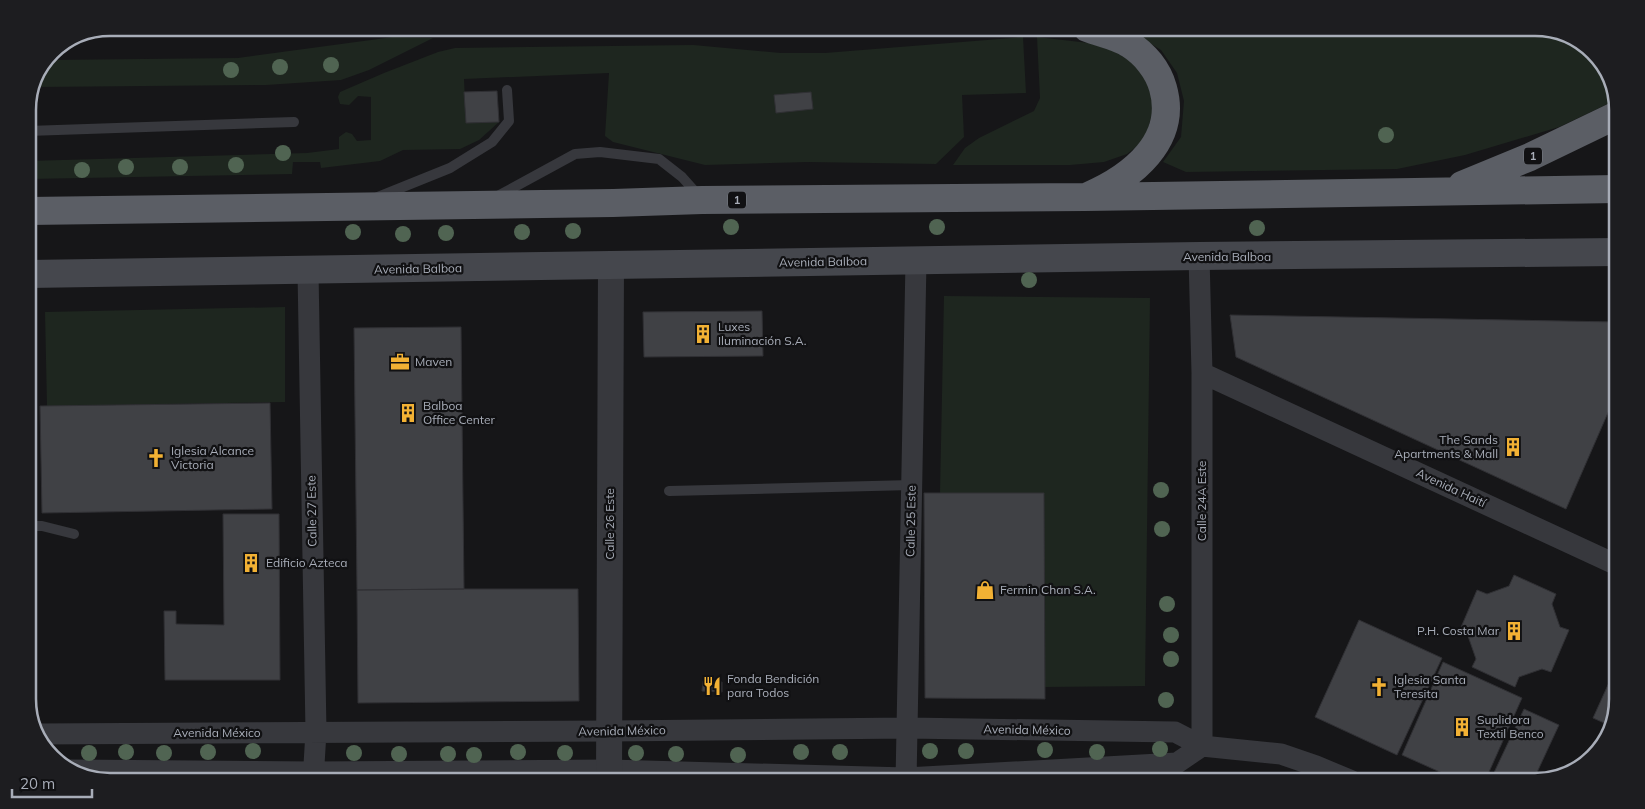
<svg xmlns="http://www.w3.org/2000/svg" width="1645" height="809" font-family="Mulish,sans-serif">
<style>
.green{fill:#1e261f}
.building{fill:#404145;stroke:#303034}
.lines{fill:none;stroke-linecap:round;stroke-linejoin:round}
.service{stroke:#37383d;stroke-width:10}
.minor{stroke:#37383d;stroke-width:21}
.tertiary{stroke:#37383d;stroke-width:26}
.secondary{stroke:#45474d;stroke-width:28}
.trunk{stroke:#5b5e65;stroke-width:28}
.tree{fill:#506452}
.labels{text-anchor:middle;stroke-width:4.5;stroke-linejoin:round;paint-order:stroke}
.shield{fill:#111113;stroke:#7b7e86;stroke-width:1}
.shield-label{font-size:11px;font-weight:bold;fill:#a8adb8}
.street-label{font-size:12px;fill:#a8adb8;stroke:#111113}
.poi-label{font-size:12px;fill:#a8adb8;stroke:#111113;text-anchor:start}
.rim{fill:none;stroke:#a8adb8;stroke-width:2.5}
</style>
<rect width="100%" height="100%" fill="#161618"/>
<path class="green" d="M 1125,28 L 1535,28 L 1571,36 L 1603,64 L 1616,100 L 1559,127 L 1465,155 L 1397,169 L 1186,172 L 1163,162 L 1181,137 L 1184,101 L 1177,73 L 1161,50 Z
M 393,37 L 433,38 L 369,70 L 341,80 L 266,85 L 36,87 L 48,60 L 238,58 Z
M 1023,37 L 1026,93 L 962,95 L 964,137 L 936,164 L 808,162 L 705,165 L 613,142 L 605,136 L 609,73 L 464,79 L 466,123 L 499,122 L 479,140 L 460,149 L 403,150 L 380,161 L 321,168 L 320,162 L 293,162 L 292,174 L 28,179 L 28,161 L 307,153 L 339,149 L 339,137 L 346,132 L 352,134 L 357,141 L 371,140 L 371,97 L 358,96 L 349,105 L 340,104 L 338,97 L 340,92 L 384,73 L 438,52 L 455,48 L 693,45 L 781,53 L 825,53 Z
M 1037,37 L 1089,43 L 1113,51 L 1134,63 L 1149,81 L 1155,103 L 1145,140 L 1127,154 L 1104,162 L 1070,165 L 953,165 L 965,148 L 979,138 L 1034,111 L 1040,98 Z
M 944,296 L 1150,298 L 1145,686 L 1045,687 L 1044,493 L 940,493 Z
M 285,307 L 285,402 L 47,406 L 45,312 Z"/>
<path class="building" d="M 497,91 L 499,122 L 466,123 L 464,92 Z
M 811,92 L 813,109 L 776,113 L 774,95 Z
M 762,311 L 763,356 L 644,357 L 643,312 Z
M 1230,315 L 1617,322 L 1617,392 L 1566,509 L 1236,357 Z
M 461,327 L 464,589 L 357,590 L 354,328 Z
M 270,403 L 272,509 L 42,513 L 40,406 Z
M 924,493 L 1044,493 L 1045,699 L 925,698 Z
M 223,514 L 279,514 L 280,680 L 165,680 L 164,611 L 176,611 L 176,624 L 224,625 Z
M 1514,575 L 1556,594 L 1552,604 L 1560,627 L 1569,630 L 1551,672 L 1542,669 L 1519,677 L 1515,687 L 1472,667 L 1476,659 L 1468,636 L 1459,632 L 1477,590 L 1487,594 L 1509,586 Z
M 464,589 L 578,589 L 579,701 L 358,703 L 357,590 Z
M 1359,620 L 1442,658 L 1397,755 L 1315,717 Z
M 1443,662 L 1522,698 L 1485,781 L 1460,781 L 1402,755 Z
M 1617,665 L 1618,699 L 1611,726 L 1593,718 Z
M 703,681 L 722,682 L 722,692 L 702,691 Z
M 1524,709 L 1559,725 L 1533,781 L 1490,781 Z"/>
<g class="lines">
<path class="service" d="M 28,131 L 294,122
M 378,197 L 450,168 L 492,142 L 509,121 L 507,90
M 496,197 L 575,154 L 600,152 L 659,159 L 682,177 L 699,196
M 669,491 L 912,485
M 28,526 L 42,526 L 74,534"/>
<path class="minor" d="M 1199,256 L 1202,373 L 1202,746
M 308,271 L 316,732 L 313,781
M 1202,373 L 1617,565
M 38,734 L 609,731 L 908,728 L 1175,732 L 1202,746 L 1281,754 L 1316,766 L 1352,781
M 70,770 L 313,772 L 609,770 L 906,778 L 1177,763 L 1202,746
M 906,781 L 916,261"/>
<path class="tertiary" d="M 609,781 L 611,266"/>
<path class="secondary" d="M 28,274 L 1199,256 L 1617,252"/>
<path class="trunk" d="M 1087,28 C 1100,33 1117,36 1129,44 C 1145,54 1158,70 1163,88 C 1178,141 1132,177 1088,196
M 1462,185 L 1530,157 L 1617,115
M 28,211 L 613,203 L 702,200 L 1085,197 L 1617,189"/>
</g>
<g class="tree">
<circle cx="331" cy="65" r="8"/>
<circle cx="280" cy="67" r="8"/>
<circle cx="231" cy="70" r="8"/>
<circle cx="1386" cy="135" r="8"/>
<circle cx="283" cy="153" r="8"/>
<circle cx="236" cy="165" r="8"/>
<circle cx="126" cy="167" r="8"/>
<circle cx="180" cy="167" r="8"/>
<circle cx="82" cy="170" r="8"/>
<circle cx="731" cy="227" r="8"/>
<circle cx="937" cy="227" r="8"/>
<circle cx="1257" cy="228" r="8"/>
<circle cx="573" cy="231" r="8"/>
<circle cx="353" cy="232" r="8"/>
<circle cx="522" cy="232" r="8"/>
<circle cx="446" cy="233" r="8"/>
<circle cx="403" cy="234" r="8"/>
<circle cx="1029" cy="280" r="8"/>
<circle cx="1161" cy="490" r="8"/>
<circle cx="1162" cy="529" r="8"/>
<circle cx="1167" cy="604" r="8"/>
<circle cx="1171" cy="635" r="8"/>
<circle cx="1171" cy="659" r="8"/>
<circle cx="1166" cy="700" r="8"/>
<circle cx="1160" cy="749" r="8"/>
<circle cx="1045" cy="750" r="8"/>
<circle cx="253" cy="751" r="8"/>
<circle cx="930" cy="751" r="8"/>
<circle cx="966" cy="751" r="8"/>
<circle cx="126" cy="752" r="8"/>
<circle cx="208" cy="752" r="8"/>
<circle cx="518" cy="752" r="8"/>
<circle cx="801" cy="752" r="8"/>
<circle cx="840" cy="752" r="8"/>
<circle cx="1097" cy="752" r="8"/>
<circle cx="89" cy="753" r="8"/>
<circle cx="164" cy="753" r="8"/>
<circle cx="354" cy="753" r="8"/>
<circle cx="565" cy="753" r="8"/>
<circle cx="636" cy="753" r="8"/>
<circle cx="399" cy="754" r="8"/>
<circle cx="448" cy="754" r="8"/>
<circle cx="676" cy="754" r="8"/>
<circle cx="474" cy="755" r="8"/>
<circle cx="738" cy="755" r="8"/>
</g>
<defs>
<g id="building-bare" transform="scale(1.5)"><path d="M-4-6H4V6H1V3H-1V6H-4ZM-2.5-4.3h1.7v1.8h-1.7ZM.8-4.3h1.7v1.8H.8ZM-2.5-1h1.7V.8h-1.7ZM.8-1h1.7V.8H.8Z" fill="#f2b134" stroke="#111113" stroke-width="2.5" paint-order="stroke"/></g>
<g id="office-bare" transform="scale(1.5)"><path d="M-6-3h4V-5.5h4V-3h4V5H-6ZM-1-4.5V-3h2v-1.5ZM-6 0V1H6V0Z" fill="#f2b134" stroke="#111113" stroke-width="2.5" paint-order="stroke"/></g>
<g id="church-bare" transform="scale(1.5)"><path d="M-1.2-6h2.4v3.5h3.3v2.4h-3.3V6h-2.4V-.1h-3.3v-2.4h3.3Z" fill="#f2b134" stroke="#111113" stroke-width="2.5" paint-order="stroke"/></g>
<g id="shop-bare" transform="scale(1.5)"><path d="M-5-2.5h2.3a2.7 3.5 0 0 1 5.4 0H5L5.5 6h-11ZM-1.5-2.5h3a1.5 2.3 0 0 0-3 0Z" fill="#f2b134" stroke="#111113" stroke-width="2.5" paint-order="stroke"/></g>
<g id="restaurant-bare" transform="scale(1.5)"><path d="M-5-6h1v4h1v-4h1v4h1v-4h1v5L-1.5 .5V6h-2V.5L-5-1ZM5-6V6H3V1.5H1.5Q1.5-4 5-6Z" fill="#f2b134" stroke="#111113" stroke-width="2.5" paint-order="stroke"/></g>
</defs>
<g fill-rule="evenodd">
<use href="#building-bare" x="703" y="334"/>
<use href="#office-bare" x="400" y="362"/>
<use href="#building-bare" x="408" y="413"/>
<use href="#building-bare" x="1513" y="447"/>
<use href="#church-bare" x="156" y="458"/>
<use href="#building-bare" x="251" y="563"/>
<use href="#shop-bare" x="985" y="590"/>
<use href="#building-bare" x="1514" y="631"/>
<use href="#restaurant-bare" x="712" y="686"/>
<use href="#church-bare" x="1379" y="687"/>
<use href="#building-bare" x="1462" y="727"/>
</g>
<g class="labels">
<g class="shield">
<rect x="1524" y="147.5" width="18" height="17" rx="4"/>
<rect x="728" y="191.5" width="18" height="17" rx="4"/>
</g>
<g class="shield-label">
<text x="1533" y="160">1</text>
<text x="737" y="204">1</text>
</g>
<g class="street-label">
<text x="1227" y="261">Avenida Balboa</text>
<text transform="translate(823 262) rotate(-1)" y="4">Avenida Balboa</text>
<text transform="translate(418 269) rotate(-1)" y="4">Avenida Balboa</text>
<text transform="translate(1451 488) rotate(25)" y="4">Avenida Haití</text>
<text transform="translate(1202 501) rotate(-90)" y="4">Calle 24A Este</text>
<text transform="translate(312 511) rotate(-91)" y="4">Calle 27 Este</text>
<text transform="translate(911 521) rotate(-89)" y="4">Calle 25 Este</text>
<text transform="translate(610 524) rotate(-90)" y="4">Calle 26 Este</text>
<text transform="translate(1027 730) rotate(1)" y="4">Avenida México</text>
<text transform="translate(622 731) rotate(-1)" y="4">Avenida México</text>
<text x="217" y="737">Avenida México</text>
</g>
<g class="poi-label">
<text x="718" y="331">Luxes<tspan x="718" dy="14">Iluminación S.A.</tspan></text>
<text x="415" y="366">Maven</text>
<text x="423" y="410">Balboa<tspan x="423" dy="14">Office Center</tspan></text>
<text x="1498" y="444" text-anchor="end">The Sands<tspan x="1498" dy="14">Apartments &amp; Mall</tspan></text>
<text x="171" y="455">Iglesia Alcance<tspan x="171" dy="14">Victoria</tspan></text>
<text x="266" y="567">Edificio Azteca</text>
<text x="1000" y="594">Fermin Chan S.A.</text>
<text x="1499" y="635" text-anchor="end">P.H. Costa Mar</text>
<text x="727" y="683">Fonda Bendición<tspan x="727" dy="14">para Todos</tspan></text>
<text x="1394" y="684">Iglesia Santa<tspan x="1394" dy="14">Teresita</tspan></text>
<text x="1477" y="724">Suplidora<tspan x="1477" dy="14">Textil Benco</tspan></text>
</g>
</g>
<path d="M0 0H1645V809H0ZM110 36H1535A74 74 0 0 1 1609 110V699A74 74 0 0 1 1535 773H110A74 74 0 0 1 36 699V110A74 74 0 0 1 110 36Z" fill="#1d1d20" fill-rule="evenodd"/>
<path class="rim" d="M110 36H1535A74 74 0 0 1 1609 110V699A74 74 0 0 1 1535 773H110A74 74 0 0 1 36 699V110A74 74 0 0 1 110 36Z"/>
<path d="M12 789v8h80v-8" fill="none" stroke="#a8adb8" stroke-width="2.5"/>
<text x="20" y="789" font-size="15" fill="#a8adb8" stroke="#111113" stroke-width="4" paint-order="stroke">20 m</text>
</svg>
